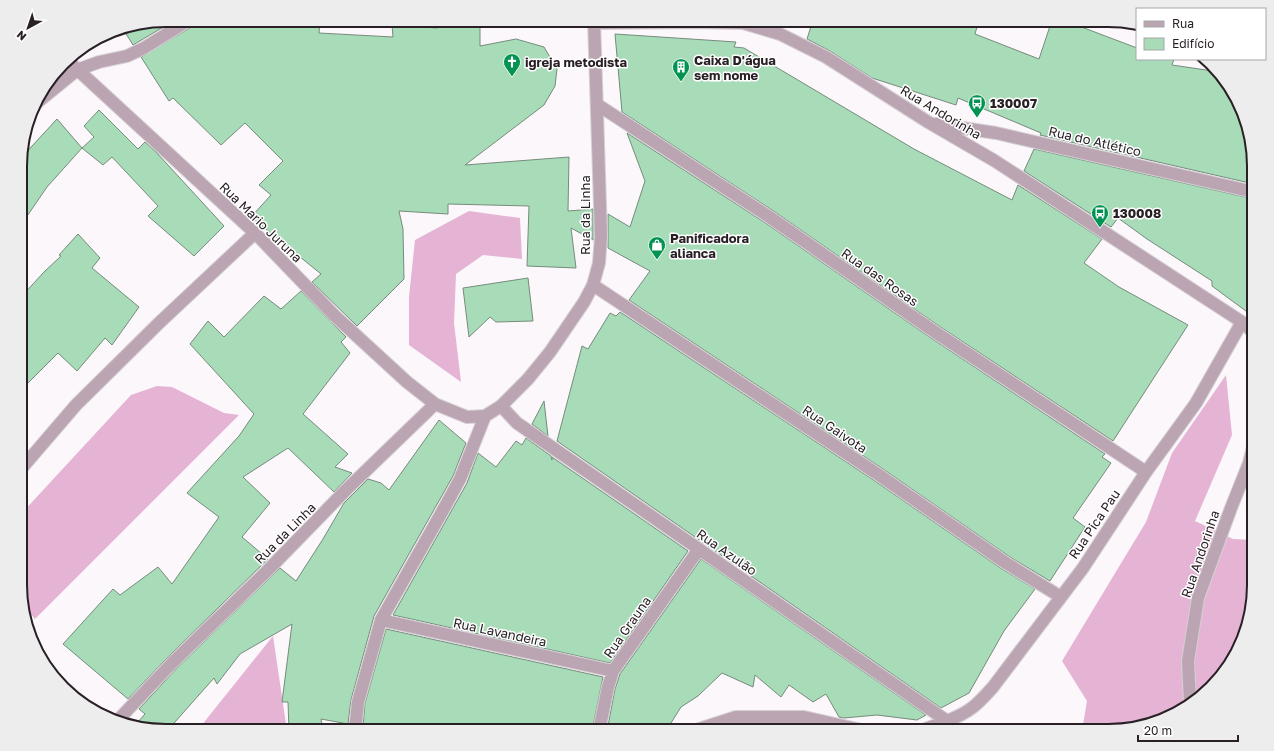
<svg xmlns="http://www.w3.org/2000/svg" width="1274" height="751" font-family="'Golos Text',sans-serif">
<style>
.forest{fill:#e5b3d4}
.building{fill:#a8dbb8;stroke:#758c7c}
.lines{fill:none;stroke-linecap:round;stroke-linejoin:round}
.minor-casing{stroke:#d6d0d4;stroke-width:14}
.minor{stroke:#bba5b3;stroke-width:12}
.labels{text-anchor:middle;stroke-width:3;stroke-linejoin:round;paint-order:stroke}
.poi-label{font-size:13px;font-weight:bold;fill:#292026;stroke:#fff;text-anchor:start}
.street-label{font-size:13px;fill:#292026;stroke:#fff}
.rim{fill:none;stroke:#292026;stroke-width:2}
</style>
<rect width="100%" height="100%" fill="#fcf7fa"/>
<path class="forest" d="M 469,211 L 520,218 L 522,259 L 483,255 L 456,274 L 454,323 L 461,382 L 409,345 L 409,297 L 415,240 Z
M 1226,375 L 1232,435 L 1195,521 L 1233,539 L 1254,540 L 1254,594 L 1234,658 L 1181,711 L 1117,731 L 1082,731 L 1087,701 L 1062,661 L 1146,522 L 1172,453 Z
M 157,386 L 172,387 L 224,413 L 239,415 L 35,619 L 21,603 L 21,514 L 131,395 Z
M 273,636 L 287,731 L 197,731 Z
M 732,725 L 809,729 L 814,731 L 720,731 Z"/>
<path class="building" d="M 166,20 L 175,20 L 133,45 L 123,29 Z
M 196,20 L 320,20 L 319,33 L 393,37 L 392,25 L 437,28 L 437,20 L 480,20 L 480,46 L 516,39 L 544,47 L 557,69 L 555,86 L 544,105 L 465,165 L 569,157 L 568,211 L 593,209 L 593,240 L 571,228 L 576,268 L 527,266 L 529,206 L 448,204 L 448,214 L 399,211 L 403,229 L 404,279 L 357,326 L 312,282 L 321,274 L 251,217 L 271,195 L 259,185 L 283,161 L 245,123 L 221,145 L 173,98 L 169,101 L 141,57 L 193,26 Z
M 813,20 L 958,20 L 977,27 L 975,34 L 1039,59 L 1052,20 L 1063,20 L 1137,48 L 1137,59 L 1174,59 L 1172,65 L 1213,71 L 1234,93 L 1254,157 L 1254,184 L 1040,135 L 1041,133 L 958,98 L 956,105 L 872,78 L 830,51 L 807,39 Z
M 615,34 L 736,42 L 734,47 L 744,48 L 914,149 L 1012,200 L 1018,185 L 1102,239 L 1084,263 L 1119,287 L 1188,325 L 1113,441 L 936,324 L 775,212 L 622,112 Z
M 99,110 L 138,149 L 145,142 L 156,152 L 224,226 L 194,256 L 148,216 L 158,206 L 112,157 L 103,165 L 82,148 L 94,137 L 84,126 Z
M 57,119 L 82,148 L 47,187 L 21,225 L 21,158 Z
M 627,133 L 767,224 L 928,336 L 1105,454 L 1102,457 L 1111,463 L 1073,518 L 1085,527 L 1050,581 L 1010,557 L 883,469 L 629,300 L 650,271 L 608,248 L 608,214 L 630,227 L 645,181 Z
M 1034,149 L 1254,199 L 1254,317 L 1212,286 L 1212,281 L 1147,239 L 1118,218 L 1111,227 L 1024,171 Z
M 78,234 L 100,258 L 92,268 L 139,307 L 112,345 L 105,338 L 77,371 L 58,353 L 21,390 L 21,297 L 44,272 L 61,256 L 59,255 Z
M 528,278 L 533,321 L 496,322 L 490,317 L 469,337 L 463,288 Z
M 301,291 L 346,337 L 341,342 L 350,353 L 303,414 L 348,454 L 335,467 L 352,473 L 334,492 L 288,448 L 243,477 L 270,503 L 242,537 L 268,559 L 166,659 L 128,699 L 63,644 L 113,589 L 120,595 L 158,567 L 172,584 L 219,517 L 187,493 L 239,436 L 254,414 L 190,344 L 208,321 L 224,337 L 264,296 L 281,309 Z
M 620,312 L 875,481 L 1002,569 L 1035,589 L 1004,631 L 969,693 L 941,708 L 557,441 L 582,346 L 588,349 L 610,313 L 616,316 Z
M 544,401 L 548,436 L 532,424 Z
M 439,420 L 466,443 L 453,476 L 374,616 L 351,700 L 348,724 L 321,719 L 323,731 L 289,731 L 288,702 L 282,702 L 292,624 L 240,654 L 217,684 L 214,678 L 167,731 L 137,723 L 145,714 L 139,709 L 176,669 L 280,568 L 296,581 L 323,539 L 344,503 L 368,479 L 381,483 L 389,490 Z
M 526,438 L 551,456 L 552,460 L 552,457 L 688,551 L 610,663 L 393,615 L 467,483 L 478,453 L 496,467 L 516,441 L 522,445 Z
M 701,559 L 926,715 L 917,720 L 877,715 L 844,718 L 839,717 L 826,694 L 813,702 L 789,685 L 781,697 L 755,675 L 753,687 L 722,673 L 698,696 L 681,707 L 666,731 L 607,731 L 615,689 L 620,674 Z
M 386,629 L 603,677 L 592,731 L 392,731 L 363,726 L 365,703 Z"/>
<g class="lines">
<g class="minor-casing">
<path id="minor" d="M 594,23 L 694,22 L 743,23 L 780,34 L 826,57 L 928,122 L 995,161 L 1242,322 L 1254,333
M 67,60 L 255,233 L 335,316 L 407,382 L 435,404 L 467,417 L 485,416 L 501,406 L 528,379 L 550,352 L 584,302 L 593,285 L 599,263 L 601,236 L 594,20
M 34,105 L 77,70 L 99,62 L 127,56 L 144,48 L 189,20
M 598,105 L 771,218 L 932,330 L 1146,472
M 936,124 L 996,133 L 1254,192
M 593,285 L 879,475 L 1006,563 L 1061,597
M 501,406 L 517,423 L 947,721 C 970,712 977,705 993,687 L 1083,568 L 1146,472 L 1196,403 L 1242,322
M 21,469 L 76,405 L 159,323 L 255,233
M 381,620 L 613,671
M 1190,702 L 1188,661 L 1198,598 L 1231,508 L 1249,463 L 1254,443
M 120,718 L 171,664 L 266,572 L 347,489 L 435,404
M 355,731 L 358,702 L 381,620 L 442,512 L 460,479 L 485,416
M 599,731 L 608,687 L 613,671 L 699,549
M 693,731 L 736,717 L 804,717 L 866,731
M 920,731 L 947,721"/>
</g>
<use href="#minor" class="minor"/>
</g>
<defs>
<g id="church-pin" transform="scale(0.9)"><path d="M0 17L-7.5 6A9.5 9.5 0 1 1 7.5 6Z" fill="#029251" stroke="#fff"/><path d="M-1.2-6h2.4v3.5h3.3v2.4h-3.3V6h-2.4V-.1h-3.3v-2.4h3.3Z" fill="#fff"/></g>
<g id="building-pin" transform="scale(0.9)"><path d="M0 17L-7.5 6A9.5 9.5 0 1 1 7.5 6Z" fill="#029251" stroke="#fff"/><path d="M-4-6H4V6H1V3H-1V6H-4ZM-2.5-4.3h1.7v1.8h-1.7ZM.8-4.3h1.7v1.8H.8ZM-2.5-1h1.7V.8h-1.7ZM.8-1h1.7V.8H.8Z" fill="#fff"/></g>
<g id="bus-pin" transform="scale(0.9)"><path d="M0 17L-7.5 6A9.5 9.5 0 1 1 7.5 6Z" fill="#029251" stroke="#fff"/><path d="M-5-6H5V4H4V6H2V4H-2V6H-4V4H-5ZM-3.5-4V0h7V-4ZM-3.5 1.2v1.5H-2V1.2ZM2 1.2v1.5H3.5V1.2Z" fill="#fff"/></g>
<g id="shop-pin" transform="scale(0.9)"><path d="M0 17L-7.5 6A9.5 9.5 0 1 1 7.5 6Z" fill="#029251" stroke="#fff"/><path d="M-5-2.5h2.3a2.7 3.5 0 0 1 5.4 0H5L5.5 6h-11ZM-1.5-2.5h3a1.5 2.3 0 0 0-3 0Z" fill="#fff"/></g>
</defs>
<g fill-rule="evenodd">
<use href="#church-pin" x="512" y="62"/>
<use href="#building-pin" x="681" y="67"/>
<use href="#bus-pin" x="977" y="103"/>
<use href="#bus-pin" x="1100" y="213"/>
<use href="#shop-pin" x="657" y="245"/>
</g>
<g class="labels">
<g class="poi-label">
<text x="694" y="65">Caixa D'água<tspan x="694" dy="15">sem nome</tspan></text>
<text x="525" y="67">igreja metodista</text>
<text x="990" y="108">130007</text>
<text x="1113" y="218">130008</text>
<text x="670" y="243">Panificadora<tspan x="670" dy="15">alianca</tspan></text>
</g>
<g class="street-label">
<text transform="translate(941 112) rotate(31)" y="5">Rua Andorinha</text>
<text transform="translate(1095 141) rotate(13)" y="5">Rua do Atlético</text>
<text transform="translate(585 215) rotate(-90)" y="5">Rua da Linha</text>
<text transform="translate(261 222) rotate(44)" y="5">Rua Mario Juruna</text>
<text transform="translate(880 277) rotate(35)" y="5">Rua das Rosas</text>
<text transform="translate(835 429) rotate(34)" y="5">Rua Gaivota</text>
<text transform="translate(1094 524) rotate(-56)" y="5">Rua Pica Pau</text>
<text transform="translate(285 533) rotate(-45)" y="5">Rua da Linha</text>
<text transform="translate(727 552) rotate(35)" y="5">Rua Azulão</text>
<text transform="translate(1200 554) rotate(-71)" y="5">Rua Andorinha</text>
<text transform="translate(627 627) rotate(-55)" y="5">Rua Grauna</text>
<text transform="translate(500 632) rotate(12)" y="5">Rua Lavandeira</text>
</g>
</g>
<path d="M0 0H1274V751H0ZM166 27H1108A139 139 0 0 1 1247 166V585A139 139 0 0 1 1108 724H166A139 139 0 0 1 27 585V166A139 139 0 0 1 166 27Z" fill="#eeedee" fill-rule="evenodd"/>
<path class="rim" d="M166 27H1108A139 139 0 0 1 1247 166V585A139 139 0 0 1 1108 724H166A139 139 0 0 1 27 585V166A139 139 0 0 1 166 27Z"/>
<rect x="1136" y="8" width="130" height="52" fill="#ffffff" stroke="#a9a6a8"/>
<rect x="1144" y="21" width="20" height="6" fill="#bba5b3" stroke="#a9a6a8"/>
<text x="1172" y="28" font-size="12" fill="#292026">Rua</text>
<rect x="1144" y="38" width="20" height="12" fill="#a8dbb8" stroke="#a9a6a8"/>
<text x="1172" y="48" font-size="12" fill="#292026">Edifício</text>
<g transform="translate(28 28) rotate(220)" stroke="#ffffff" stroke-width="3" paint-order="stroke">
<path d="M0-3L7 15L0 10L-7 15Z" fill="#292026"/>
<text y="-6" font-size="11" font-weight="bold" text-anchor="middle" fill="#292026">N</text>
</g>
<path d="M1138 735v6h100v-6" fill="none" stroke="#292026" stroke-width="2"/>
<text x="1144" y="735" font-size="12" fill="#292026" stroke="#ffffff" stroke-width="3" paint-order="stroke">20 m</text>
</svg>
